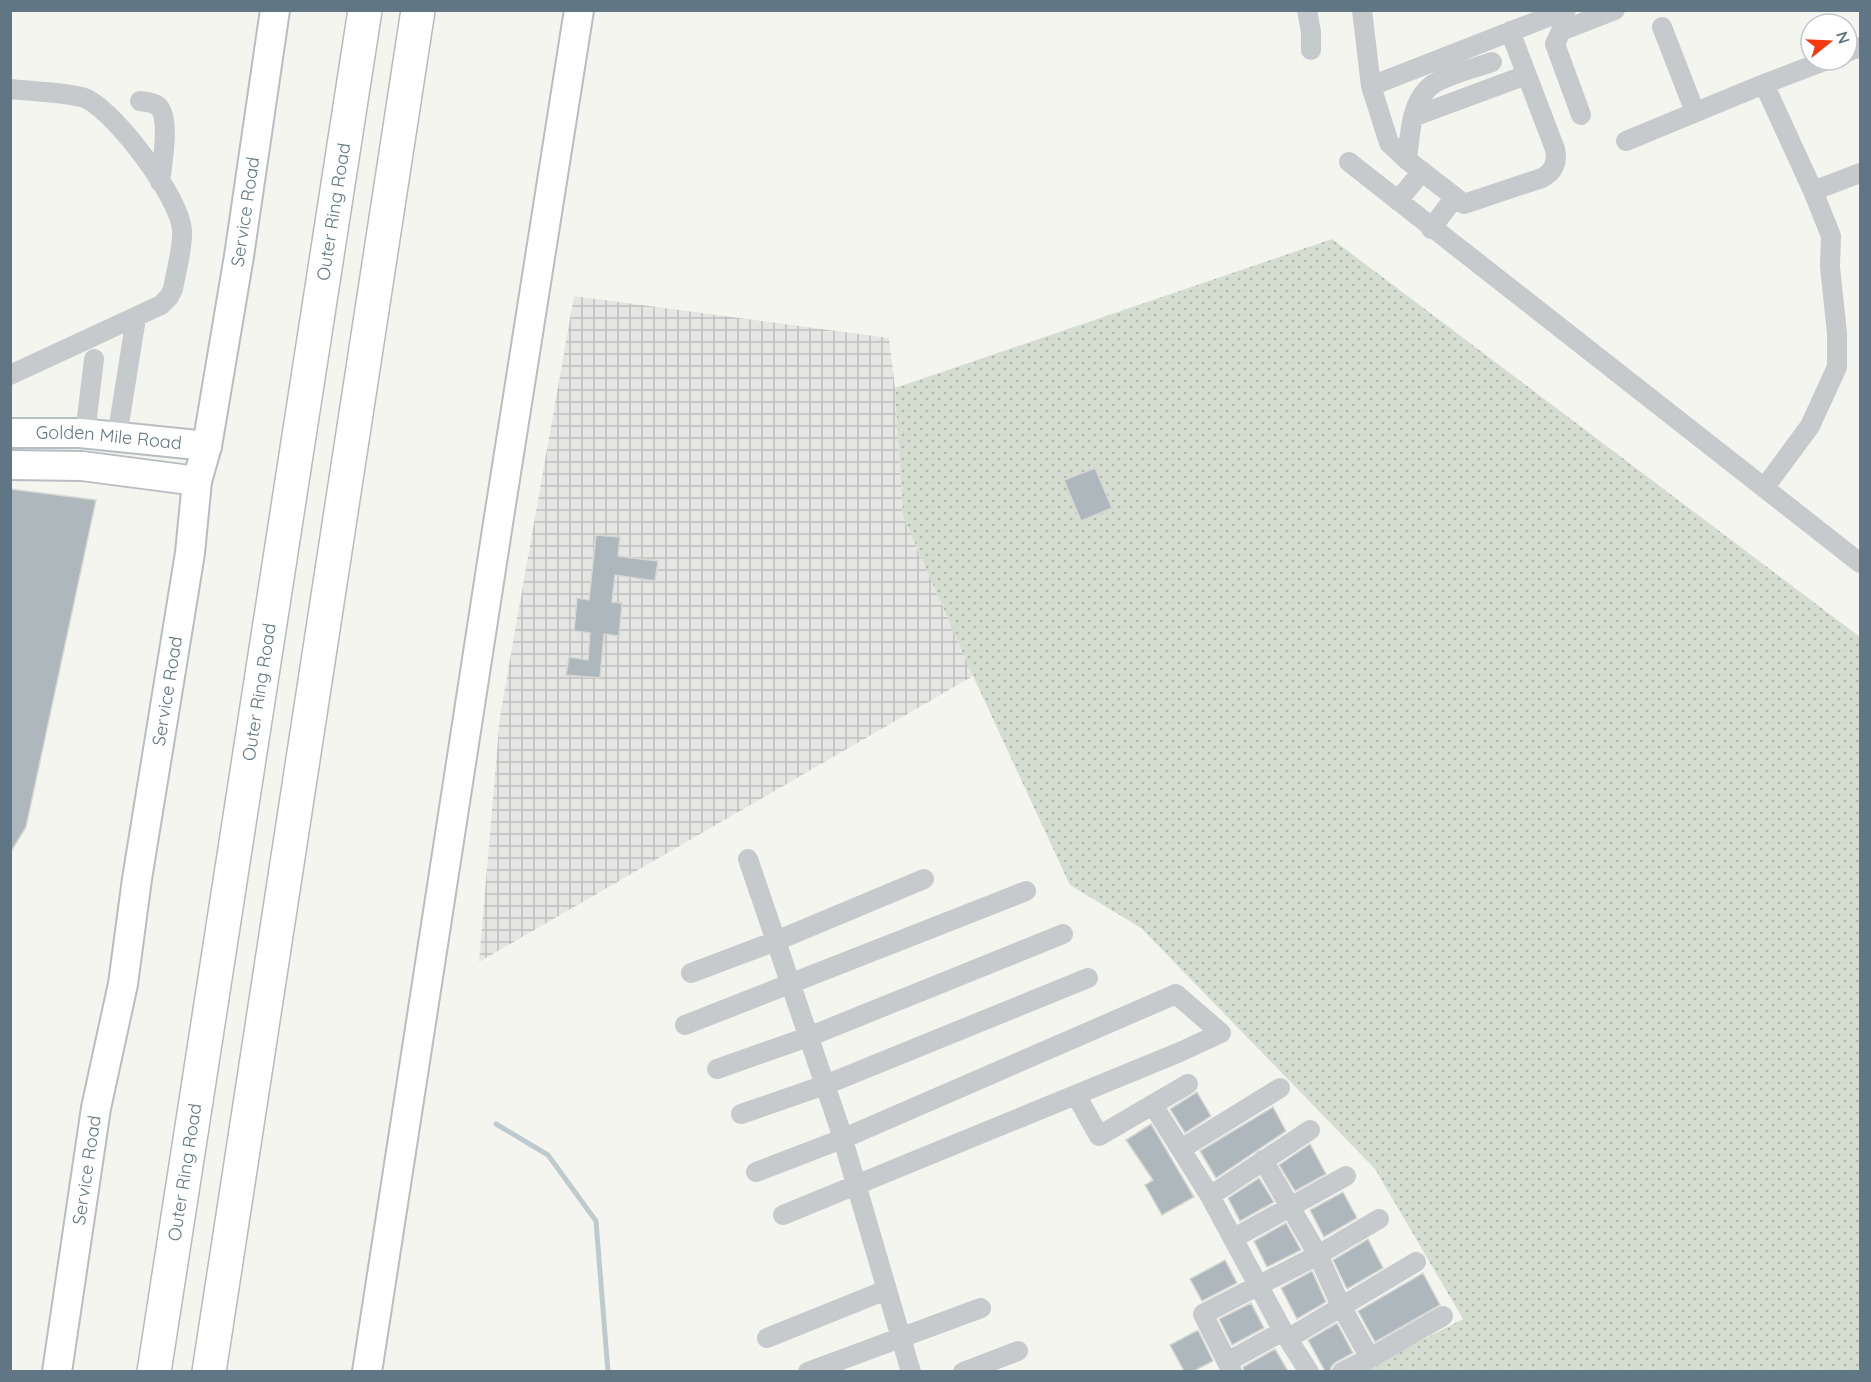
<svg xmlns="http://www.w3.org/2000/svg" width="1871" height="1382" font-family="Quicksand,sans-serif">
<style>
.industrial{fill:url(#industrial-grid)}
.grass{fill:url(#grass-dots)}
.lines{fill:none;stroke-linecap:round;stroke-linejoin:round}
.stream{stroke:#bdcbcf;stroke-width:5}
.building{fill:#aeb7bb;stroke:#d6d6d3;stroke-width:1.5}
.secondary-casing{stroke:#b7bdc1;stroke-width:32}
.highway-casing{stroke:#b7bbbd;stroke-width:36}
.street{stroke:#c6cacc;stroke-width:20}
.secondary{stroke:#fff;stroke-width:28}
.highway{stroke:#fff;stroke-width:33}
.labels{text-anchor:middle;stroke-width:6;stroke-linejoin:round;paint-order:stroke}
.street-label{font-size:18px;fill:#607684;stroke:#fff}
</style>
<defs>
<pattern id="industrial-grid" width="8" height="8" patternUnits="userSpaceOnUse" patternTransform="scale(1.5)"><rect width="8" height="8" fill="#e5e6e3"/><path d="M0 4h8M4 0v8" fill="none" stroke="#bdbfbe"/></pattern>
<pattern id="grass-dots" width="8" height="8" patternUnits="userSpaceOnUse" patternTransform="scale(1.5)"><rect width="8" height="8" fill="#d5ddd0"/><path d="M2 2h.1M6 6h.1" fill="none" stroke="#b0b8ae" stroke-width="1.8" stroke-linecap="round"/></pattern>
</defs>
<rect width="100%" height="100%" fill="#f5f5f0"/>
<path class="industrial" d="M 574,296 L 889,338 L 895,388 L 903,516 L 973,676 L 479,962 L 500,716 Z"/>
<path class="grass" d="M 1332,239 L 1860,637 L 1860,1371 L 1362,1371 L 1463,1319 L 1375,1169 L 1141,928 L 1070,885 L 973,676 L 903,516 L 895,388 Z"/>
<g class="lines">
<path class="stream" d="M 496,1124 L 548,1155 L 596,1221 L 608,1372"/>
</g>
<path class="building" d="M 1095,468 L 1112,508 L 1081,521 L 1064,480 Z
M 10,489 L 96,500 L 26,827 L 10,853 Z
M 596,535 L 620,537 L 618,556 L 658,561 L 655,581 L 615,575 L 612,602 L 622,603 L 619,636 L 604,634 L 600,678 L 566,675 L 569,657 L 588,660 L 590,633 L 574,631 L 577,598 L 589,600 Z
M 1197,1092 L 1211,1116 L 1185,1133 L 1170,1109 Z
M 1273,1107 L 1286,1131 L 1216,1178 L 1200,1151 Z
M 1151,1124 L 1194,1197 L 1162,1215 L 1145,1185 L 1153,1180 L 1126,1140 Z
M 1310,1144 L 1326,1174 L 1295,1191 L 1279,1165 Z
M 1259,1178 L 1274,1202 L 1240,1221 L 1228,1198 Z
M 1343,1192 L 1357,1218 L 1324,1237 L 1310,1210 Z
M 1286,1223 L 1301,1250 L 1267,1267 L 1254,1241 Z
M 1368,1239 L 1383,1268 L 1347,1289 L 1333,1260 Z
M 1225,1260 L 1237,1283 L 1202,1301 L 1190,1279 Z
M 1312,1271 L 1326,1302 L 1297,1319 L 1281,1288 Z
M 1423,1273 L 1440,1305 L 1375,1342 L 1358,1311 Z
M 1251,1303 L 1264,1328 L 1232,1345 L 1219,1319 Z
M 1337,1323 L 1353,1353 L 1336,1362 L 1332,1366 L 1330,1371 L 1325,1371 L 1308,1340 Z
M 1198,1330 L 1213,1361 L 1194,1371 L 1184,1371 L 1170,1345 Z
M 1275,1349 L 1288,1371 L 1244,1371 L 1243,1367 Z"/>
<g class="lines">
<g class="secondary-casing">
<g id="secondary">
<path id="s1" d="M 10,433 L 80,433 L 207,446"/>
<path d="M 10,465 L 82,466 L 197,481"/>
<path id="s2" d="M 57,1372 L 96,1108 L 123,984 L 137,879 L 190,553 L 197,481 L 207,446 L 239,256 L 275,10"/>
<path d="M 367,1372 L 499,517 L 579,10"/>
</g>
</g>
<g class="highway-casing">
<g id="highway">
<path id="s3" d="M 154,1372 L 365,10"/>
<path d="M 209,1372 L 418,10"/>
</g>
</g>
<path class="street" d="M 1307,10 L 1311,32 L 1311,50
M 1362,10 L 1371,86 L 1389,143 L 1407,160 L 1464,204 L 1542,178 C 1554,172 1558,162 1555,149 L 1510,31
M 1662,27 L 1695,112
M 1847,52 L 1860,47
M 1764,84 L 1827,60
M 1371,86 L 1566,10
M 10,89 C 28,91 74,93 87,99 C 117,114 180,198 182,230 C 183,249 176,271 173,289 L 169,297 L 161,305 L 10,375
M 140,101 C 147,102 153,102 158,106 C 171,118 162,165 160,182
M 1581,115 L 1555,44 L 1561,31 L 1615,10
M 1413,117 L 1526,75
M 1626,141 L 1764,84 L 1813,191 L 1831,236 L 1830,267 L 1837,333 L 1837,367 L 1810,426 L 1765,487
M 1407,160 C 1410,136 1410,98 1435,83 C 1450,74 1475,68 1492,62
M 1349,162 L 1860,563
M 1813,191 L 1860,173
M 1398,201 L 1422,171
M 1431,229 L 1454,198
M 85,434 L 94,359
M 117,437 L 136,318
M 748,859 L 839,1126 L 911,1372
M 691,973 L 776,941 L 924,879
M 685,1025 L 1026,891
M 717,1069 L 808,1037 L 1063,934
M 1076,1095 L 1099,1136 L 1188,1084
M 1153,1105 L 1210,1196 L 1283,1331 L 1309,1372
M 741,1114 L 825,1085 L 1088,978
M 1181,1149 L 1280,1088
M 1263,1160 L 1318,1255 L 1341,1306 L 1370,1358 L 1342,1372
M 756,1172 L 842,1139 L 1176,994 L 1221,1033 L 1180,1052 L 783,1215
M 1210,1196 L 1310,1130
M 1234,1238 L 1346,1176
M 767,1338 L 886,1290
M 1289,1338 L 1416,1262
M 1370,1358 L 1443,1316
M 1227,1362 L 1283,1331
M 808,1372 L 981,1308
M 963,1372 L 1018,1351
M 1232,1372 L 1203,1314 L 1318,1255 L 1379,1219"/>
<use href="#secondary" class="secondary"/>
<use href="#highway" class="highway"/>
</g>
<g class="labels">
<g class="street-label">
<text dy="6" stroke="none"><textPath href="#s3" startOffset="1174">Outer Ring Road</textPath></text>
<text dy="6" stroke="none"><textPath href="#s2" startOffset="1176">Service Road</textPath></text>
<text dy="6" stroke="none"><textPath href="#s1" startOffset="99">Golden Mile Road</textPath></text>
<text dy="6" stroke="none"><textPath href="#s2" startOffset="690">Service Road</textPath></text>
<text dy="6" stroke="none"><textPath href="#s3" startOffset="688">Outer Ring Road</textPath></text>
<text dy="6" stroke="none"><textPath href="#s2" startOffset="204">Service Road</textPath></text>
<text dy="6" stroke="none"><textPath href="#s3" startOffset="202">Outer Ring Road</textPath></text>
</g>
</g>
<rect width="1871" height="1382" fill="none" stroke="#607684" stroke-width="24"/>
<g transform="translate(1829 42) rotate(72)"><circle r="28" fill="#ffffff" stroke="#bfc8ce" stroke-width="1.5"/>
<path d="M0-4.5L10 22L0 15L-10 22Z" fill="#f43911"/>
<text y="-9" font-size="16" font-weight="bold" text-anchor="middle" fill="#607684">N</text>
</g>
</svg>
